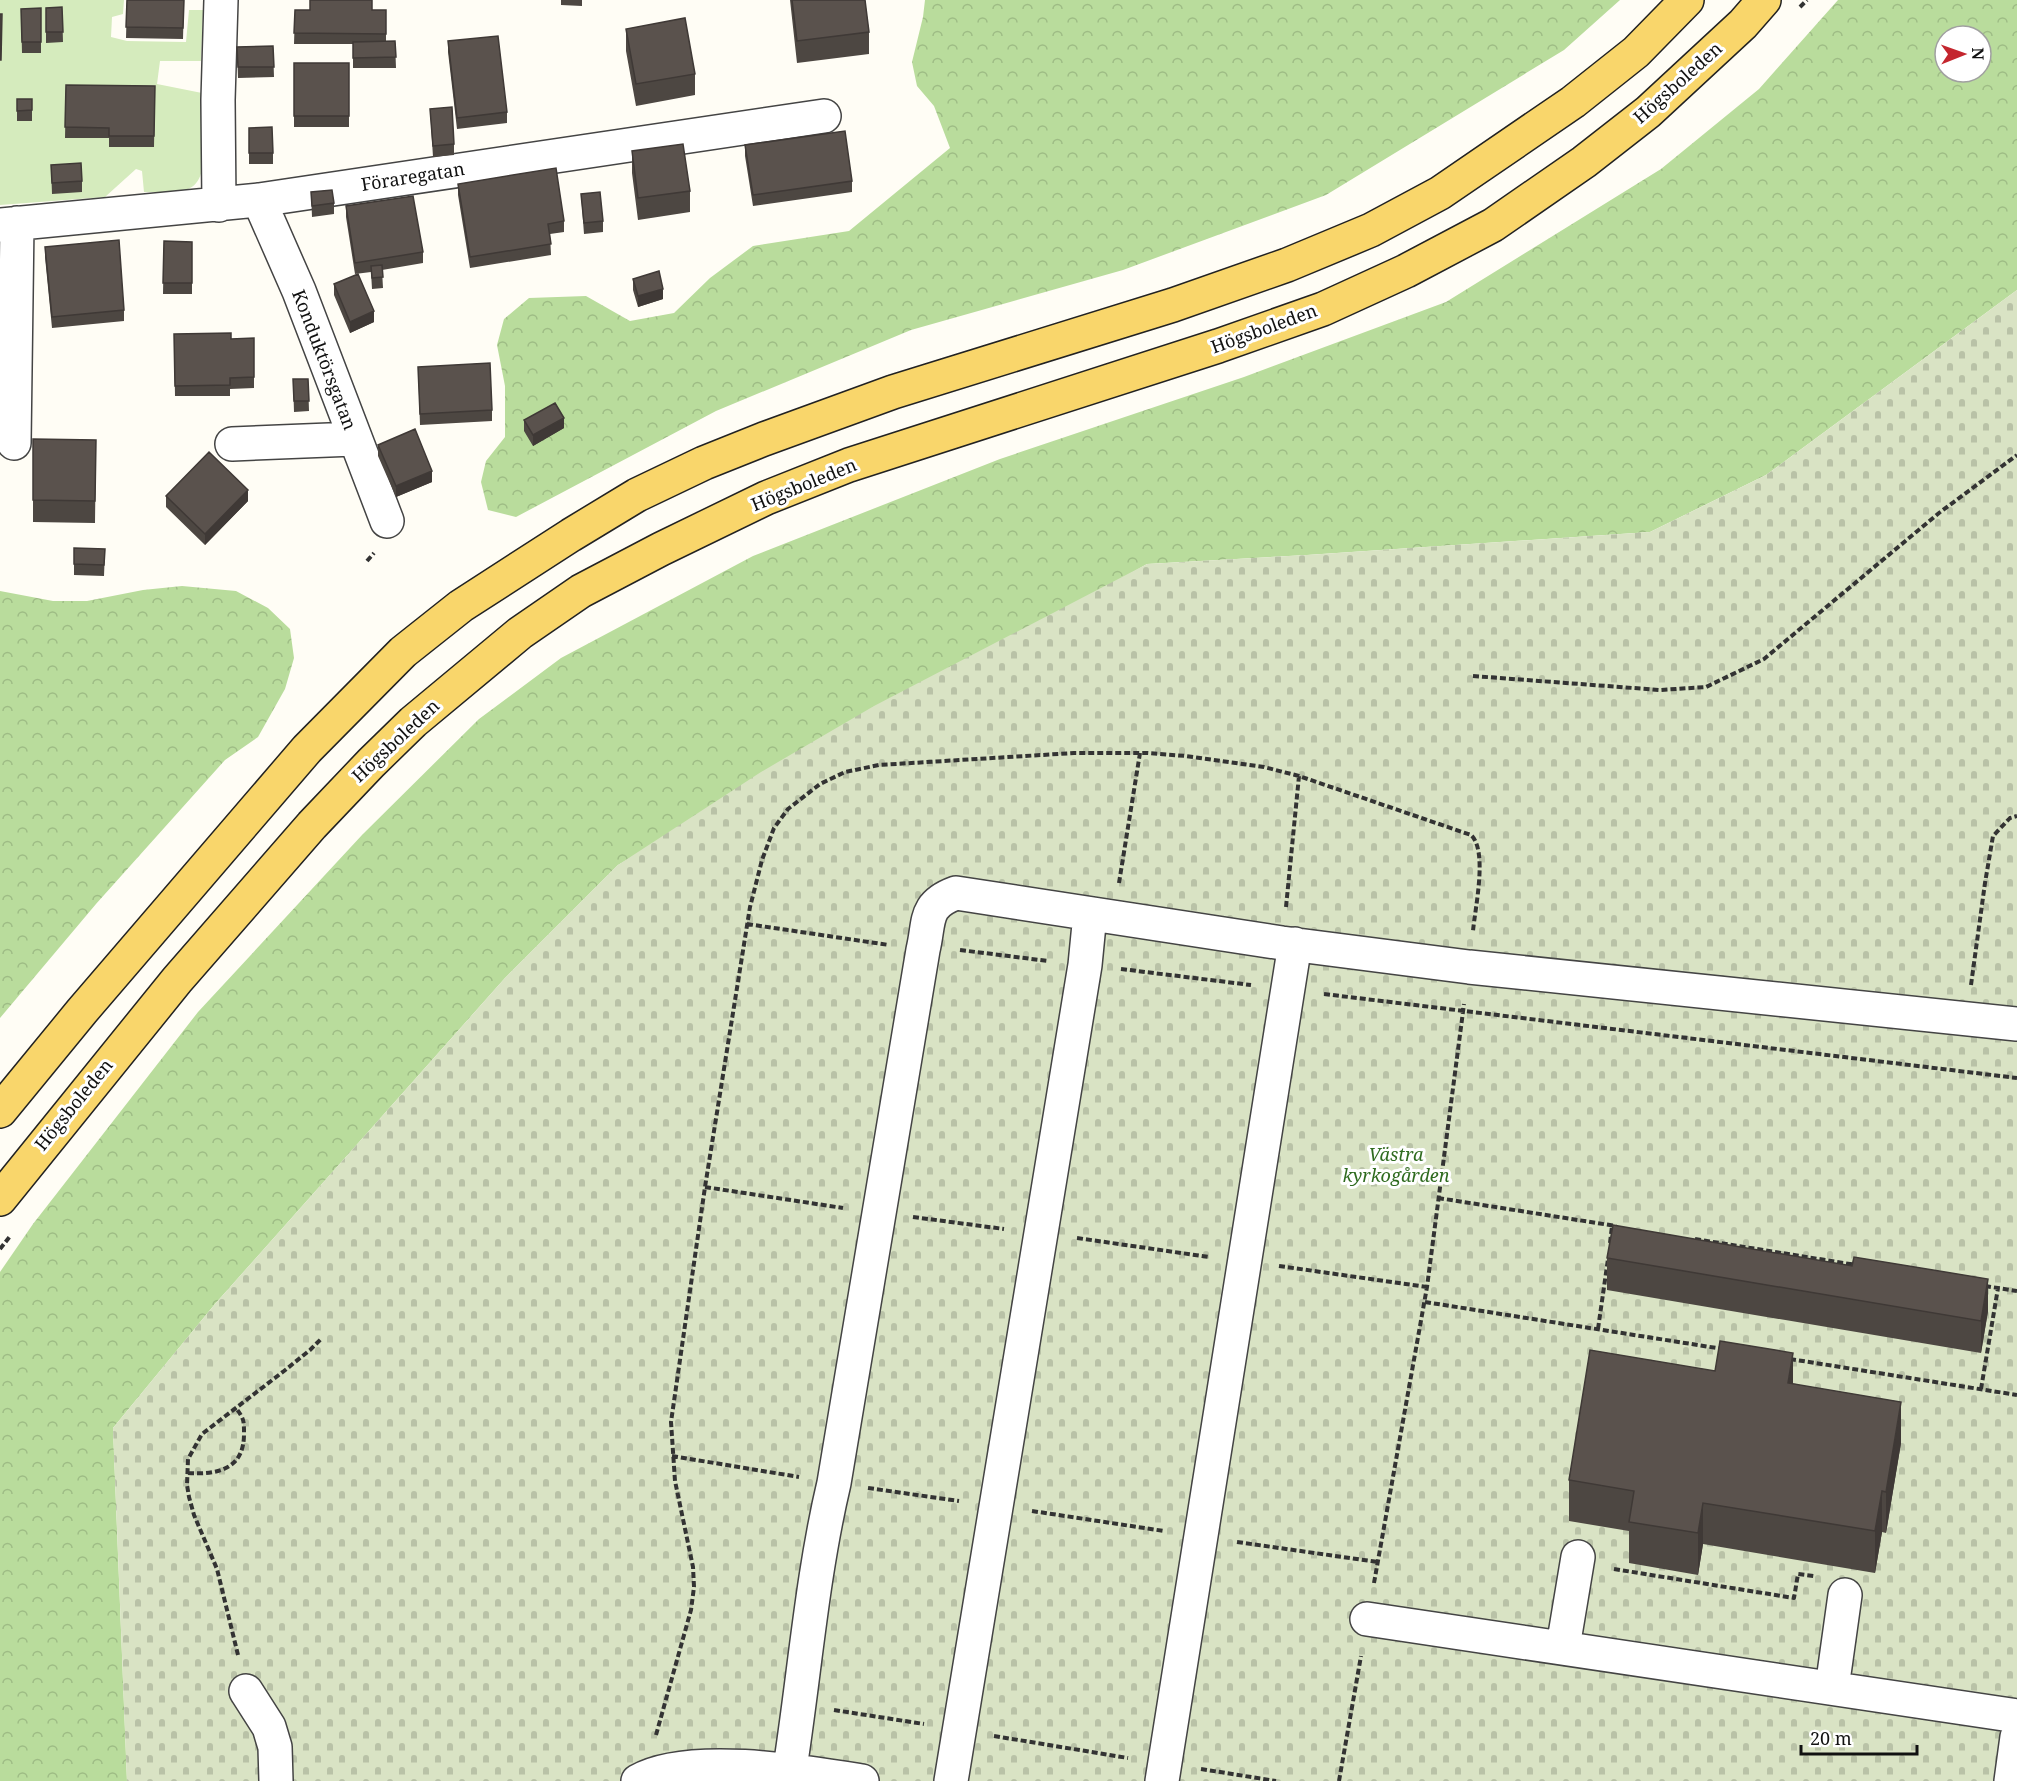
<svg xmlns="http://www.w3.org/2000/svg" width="2017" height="1781" font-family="'Noto Serif',serif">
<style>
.grass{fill:#d5ebbd}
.forest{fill:url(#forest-crowns);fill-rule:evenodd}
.cemetery{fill:url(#cemetery-stones)}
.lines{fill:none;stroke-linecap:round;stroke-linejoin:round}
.minor-casing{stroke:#444;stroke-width:36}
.major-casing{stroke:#222;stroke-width:36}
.path{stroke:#333;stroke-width:4;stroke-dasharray:6 3;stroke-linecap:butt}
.minor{stroke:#fff;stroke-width:33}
.major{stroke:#f9d66b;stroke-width:33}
.wall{fill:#4d4742}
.shaded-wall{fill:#3f3936}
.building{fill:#5a524d;stroke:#3f3936;stroke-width:1.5}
.labels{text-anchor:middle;stroke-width:6;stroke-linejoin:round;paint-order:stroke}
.street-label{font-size:18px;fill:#111;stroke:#fff}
.park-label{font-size:18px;font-style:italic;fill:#2f6b1f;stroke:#fff}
</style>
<defs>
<pattern id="forest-crowns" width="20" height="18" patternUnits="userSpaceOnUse" patternTransform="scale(1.5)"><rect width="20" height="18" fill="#b9dc9c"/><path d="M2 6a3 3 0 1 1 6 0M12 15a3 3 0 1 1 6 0" fill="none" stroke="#9ebc85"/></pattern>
<pattern id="cemetery-stones" width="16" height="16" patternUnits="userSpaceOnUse" patternTransform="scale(1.5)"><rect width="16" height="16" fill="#d9e3c4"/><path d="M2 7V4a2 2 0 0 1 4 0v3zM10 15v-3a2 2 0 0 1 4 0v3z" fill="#b9c2a7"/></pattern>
</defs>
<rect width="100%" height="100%" fill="#fffdf5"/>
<path class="grass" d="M 0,0 L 124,0 L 123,14 L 112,17 L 111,37 L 127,41 L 186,42 L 189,10 L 203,10 L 201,61 L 160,61 L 157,84 L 202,93 L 202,169 C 197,199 168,191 144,192 L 142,171 L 136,169 L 105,197 L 0,205 Z"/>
<path class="forest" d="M 925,0 L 1620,0 L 1564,50 L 1326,195 L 1123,270 L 911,330 L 716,411 L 516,517 L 488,510 L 481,482 L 486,461 L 505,437 L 505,386 L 497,345 L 504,319 L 529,298 L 586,296 L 630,321 L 674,313 L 710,278 L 753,246 L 849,231 L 950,148 L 934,106 L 917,86 L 912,62 L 923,17 Z
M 1838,0 L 2017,0 L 2017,290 L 1766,475 L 1650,532 L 1307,555 L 1147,564 L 618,865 L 505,978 L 215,1304 L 113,1428 L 127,1781 L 0,1781 L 0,1272 L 33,1224 L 198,1012 L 362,835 L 479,719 L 561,658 L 753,556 L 1000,459 L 1244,377 L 1446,302 L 1661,169 L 1759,89 ZM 1945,36 L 1981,36 L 1981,72 L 1945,72 Z
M 182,586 L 236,591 L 268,608 L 290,629 L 294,658 L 285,689 L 258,737 L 225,760 L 96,904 L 0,1018 L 0,591 L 53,601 L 87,601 L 143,590 Z"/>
<path class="cemetery" d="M 2017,290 L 2017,1781 L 127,1781 L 113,1428 L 215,1304 L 505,978 L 618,865 L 761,772 L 874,706 L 1147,564 L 1307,555 L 1650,532 L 1766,475 Z"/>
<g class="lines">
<g class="minor-casing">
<path id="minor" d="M 259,200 L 299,291 L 387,521
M 219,205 L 218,100 L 221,0
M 0,225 L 259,200 L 824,116
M 14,443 L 17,223
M 232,444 L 354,439
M 1367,1619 L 2017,1716
M 1563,1647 L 1578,1557
M 1832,1688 L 1845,1595
M 246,1691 L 269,1727 L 275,1747 L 276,1781
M 638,1781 C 688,1752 806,1772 862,1781
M 788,1781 C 804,1682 811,1580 834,1483 L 923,950 C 930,921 923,905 956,893 L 1282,943 L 1469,967 L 2017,1024
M 951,1781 L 1085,965 L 1090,914
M 1162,1781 L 1295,944
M 2011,1781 L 2017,1737"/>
</g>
<g class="major-casing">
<path id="major" d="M 0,1111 L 82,1011 L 307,749 L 403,652 L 461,606 L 571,535 L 637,495 L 704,463 L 764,439 L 893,392 L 1173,305 L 1287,265 L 1371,230 L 1440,193 L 1573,102 L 1636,52 L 1687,0
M 0,1199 L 177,980 L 312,825 L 371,763 L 413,722 L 520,633 L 581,591 L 661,549 L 766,498 L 849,465 L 1218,346 L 1323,309 L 1406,271 L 1493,225 L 1584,162 L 1648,112 L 1743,24 L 1764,0"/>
</g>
<path class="path" d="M 1800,7 L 1807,0
M 367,561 L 374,553
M 1473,676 L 1660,690 L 1706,687 L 1764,659 L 1939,513 L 2017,455
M 1119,883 L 1140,753
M 1286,907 L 1299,776
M 747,924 L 889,945
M 960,950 L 1048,961
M 1121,969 L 1251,985
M 1971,985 L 1985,883 L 1993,836 L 2010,818 L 2017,816
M 1324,994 L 2017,1078
M 705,1187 L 843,1208
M 1438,1198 L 1616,1226
M 913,1217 L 1004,1229
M 1077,1238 L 1209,1257
M 1695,1239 L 1856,1265
M 1610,1243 L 1612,1226
M 0,1249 L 11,1235
M 1279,1266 L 1427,1287
M 1985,1286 L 2017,1291
M 1425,1302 L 1723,1349
M 1598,1329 L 1608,1259
M 1790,1359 L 2017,1395
M 1981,1389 L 1998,1288
M 672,1456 L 799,1477
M 188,1473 C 218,1475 244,1469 244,1434 C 244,1420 244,1419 236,1408
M 868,1488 L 959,1501
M 1032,1511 L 1164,1531
M 1237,1542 L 1378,1562
M 1614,1569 L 1794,1598 L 1798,1574 L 1814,1576
M 1374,1583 L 1427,1287 L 1464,1004
M 238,1655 L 217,1569 L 194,1515 L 189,1497 L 187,1485 L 188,1459 L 202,1434 L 284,1371 L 310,1350 L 322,1338
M 834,1710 L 924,1724
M 656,1735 L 691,1610 L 694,1587 L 693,1567 L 675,1481 L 671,1422 L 705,1187 L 750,907 L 762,860 L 774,828 L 788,809 L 820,784 L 845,772 L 879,765 L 1074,753 L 1147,753 L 1186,756 L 1264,767 L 1299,776 L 1471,835 C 1488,851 1475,908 1473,931
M 994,1736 L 1128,1758
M 1201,1769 L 1276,1781
M 1339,1781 L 1361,1656"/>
<use href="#minor" class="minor"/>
<use href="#major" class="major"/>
</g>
<path class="wall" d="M 127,0 L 184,0 L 183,39 L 126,38 Z
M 561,0 L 582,0 L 582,6 L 561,5 Z
M 790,0 L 865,0 L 869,32 L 869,54 L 797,63 Z
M 62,7 L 63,42 L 46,43 L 46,8 Z
M 41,8 L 41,53 L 22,53 L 21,9 Z
M 295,10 L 386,10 L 386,42 L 395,41 L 396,68 L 353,68 L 353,44 L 294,44 Z
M 626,29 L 695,74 L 695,95 L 636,106 L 626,51 Z
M 448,41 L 507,112 L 507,123 L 457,129 L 448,52 Z
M 273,46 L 274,77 L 238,78 L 237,47 Z
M 294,63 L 349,63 L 349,127 L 294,127 Z
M 66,85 L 155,86 L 154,147 L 109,147 L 109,138 L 65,138 Z
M 17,99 L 32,99 L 32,121 L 17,121 Z
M 430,109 L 454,144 L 454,155 L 433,157 Z
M 249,128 L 273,153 L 273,164 L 249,164 Z
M 745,145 L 852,181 L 852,192 L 753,206 L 745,156 Z
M 632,151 L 690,191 L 690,212 L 638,220 L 632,173 Z
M 51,165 L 82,181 L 82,192 L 52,194 Z
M 458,184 L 564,221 L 564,232 L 550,234 L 551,255 L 470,268 L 458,195 Z
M 311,192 L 334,203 L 334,214 L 312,217 Z
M 581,194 L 603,221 L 603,232 L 584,234 Z
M 346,206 L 423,252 L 423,263 L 382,270 L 383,288 L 372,289 L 371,272 L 355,274 L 346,217 Z
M 164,241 L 192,242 L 192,294 L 163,294 Z
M 45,247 L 124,310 L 124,321 L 52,328 L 45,257 Z
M 633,279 L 663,299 L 638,307 L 633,290 Z
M 334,284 L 374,322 L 350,333 L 334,295 Z
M 174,334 L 231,339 L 254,338 L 254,388 L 230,389 L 230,396 L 175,396 Z
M 418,367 L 492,410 L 492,421 L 420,425 Z
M 293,379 L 308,379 L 309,411 L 294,412 Z
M 524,420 L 564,428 L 533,446 L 524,431 Z
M 33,439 L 96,440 L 95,523 L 33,522 Z
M 378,445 L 432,482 L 396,497 L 378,456 Z
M 166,496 L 248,501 L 205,545 L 166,507 Z
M 74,548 L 105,549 L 104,576 L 74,575 Z
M 1607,1258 L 1988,1311 L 1981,1353 L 1607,1290 Z
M 1793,1384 L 1901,1443 L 1886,1533 L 1882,1532 L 1875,1573 L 1703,1544 L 1698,1575 L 1629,1563 L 1629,1531 L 1569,1521 L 1569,1480 Z"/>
<path class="shaded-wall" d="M 663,289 L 663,299 L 638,307 L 638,296 Z
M 374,311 L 374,322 L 350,333 L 350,322 Z
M 564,418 L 564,428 L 533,446 L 533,435 Z
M 432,471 L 432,482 L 396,497 L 396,486 Z
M 248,490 L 248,501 L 205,545 L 205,534 Z
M 1988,1279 L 1988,1311 L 1981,1353 L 1981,1321 Z
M 1793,1353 L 1793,1395 L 1788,1383 Z
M 1901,1402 L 1901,1443 L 1886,1533 L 1886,1492 Z
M 1882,1491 L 1882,1532 L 1875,1573 L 1875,1531 Z
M 1703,1503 L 1703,1544 L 1698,1575 L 1698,1533 Z"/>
<path class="building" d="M 127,0 L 184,0 L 183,28 L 126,27 Z
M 310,0 L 372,0 L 372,10 L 386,10 L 386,34 L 294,33 L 295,10 L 310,10 Z
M 792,0 L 865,0 L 869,32 L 797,41 Z
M 62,7 L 63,32 L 46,32 L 46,8 Z
M 41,8 L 41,42 L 22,42 L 21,9 Z
M 0,14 L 2,14 L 1,60 L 0,60 Z
M 685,18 L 695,74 L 636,84 L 626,29 Z
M 498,36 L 507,112 L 457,118 L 448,41 Z
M 395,41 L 396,57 L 353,58 L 353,42 Z
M 273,46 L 274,67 L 238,67 L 237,47 Z
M 294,63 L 349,63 L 349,116 L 294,116 Z
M 66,85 L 155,86 L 154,136 L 109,136 L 109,128 L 65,127 Z
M 17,99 L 32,99 L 32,110 L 17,111 Z
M 452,107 L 454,144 L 433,146 L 430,109 Z
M 272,127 L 273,153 L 249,153 L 249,128 Z
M 845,131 L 852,181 L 753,195 L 745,145 Z
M 683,144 L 690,191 L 638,198 L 632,151 Z
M 81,163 L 82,181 L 52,183 L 51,165 Z
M 556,168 L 564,221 L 548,224 L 551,244 L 470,257 L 458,184 Z
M 332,190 L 334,203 L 312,206 L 311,192 Z
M 600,192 L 603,221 L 584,223 L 581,194 Z
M 413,196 L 423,252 L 355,263 L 346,206 Z
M 119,240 L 124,310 L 52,317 L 45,247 Z
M 164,241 L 192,242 L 192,283 L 163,283 Z
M 382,265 L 383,277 L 372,278 L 371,266 Z
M 659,271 L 663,289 L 638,296 L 633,279 Z
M 358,274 L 374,311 L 350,322 L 334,284 Z
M 231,333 L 231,339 L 254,338 L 254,377 L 230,378 L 230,385 L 175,386 L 174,334 Z
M 490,363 L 492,410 L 420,414 L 418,367 Z
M 293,379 L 308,379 L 309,401 L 294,401 Z
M 555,403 L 564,418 L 533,435 L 524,420 Z
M 415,429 L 432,471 L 396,486 L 378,445 Z
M 33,439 L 96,440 L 95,501 L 33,500 Z
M 209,452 L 248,490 L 205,534 L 166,496 Z
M 74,548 L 105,549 L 104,565 L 74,564 Z
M 1613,1225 L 1852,1266 L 1854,1257 L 1988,1279 L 1981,1321 L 1607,1258 Z
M 1720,1341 L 1793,1353 L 1788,1383 L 1901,1402 L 1886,1492 L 1882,1491 L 1875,1531 L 1703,1503 L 1698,1533 L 1629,1522 L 1634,1491 L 1569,1480 L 1590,1350 L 1715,1371 Z"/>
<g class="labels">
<g class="street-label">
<text transform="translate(1678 83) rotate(-42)" y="6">Högsboleden</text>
<text transform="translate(413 177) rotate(-9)" y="6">Föraregatan</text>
<text transform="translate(1264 329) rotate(-20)" y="6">Högsboleden</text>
<text transform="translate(324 360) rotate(69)" y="6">Konduktörsgatan</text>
<text transform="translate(804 485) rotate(-22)" y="6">Högsboleden</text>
<text transform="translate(396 741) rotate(-43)" y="6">Högsboleden</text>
<text transform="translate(74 1105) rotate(-51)" y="6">Högsboleden</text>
</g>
<g class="park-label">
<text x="1396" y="1161">Västra<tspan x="1396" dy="21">kyrkogården</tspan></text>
</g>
</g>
<g transform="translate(1963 54) rotate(89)"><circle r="28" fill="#ffffff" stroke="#a0a0a0" stroke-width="1.5"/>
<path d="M0-4.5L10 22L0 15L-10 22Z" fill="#c4262e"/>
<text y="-9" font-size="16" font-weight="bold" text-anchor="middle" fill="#111111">N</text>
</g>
<path d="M1801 1745v9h116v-9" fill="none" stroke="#111111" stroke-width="3"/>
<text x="1810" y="1745" font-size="18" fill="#111111" stroke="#ffffff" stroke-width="4.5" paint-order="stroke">20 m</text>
</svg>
